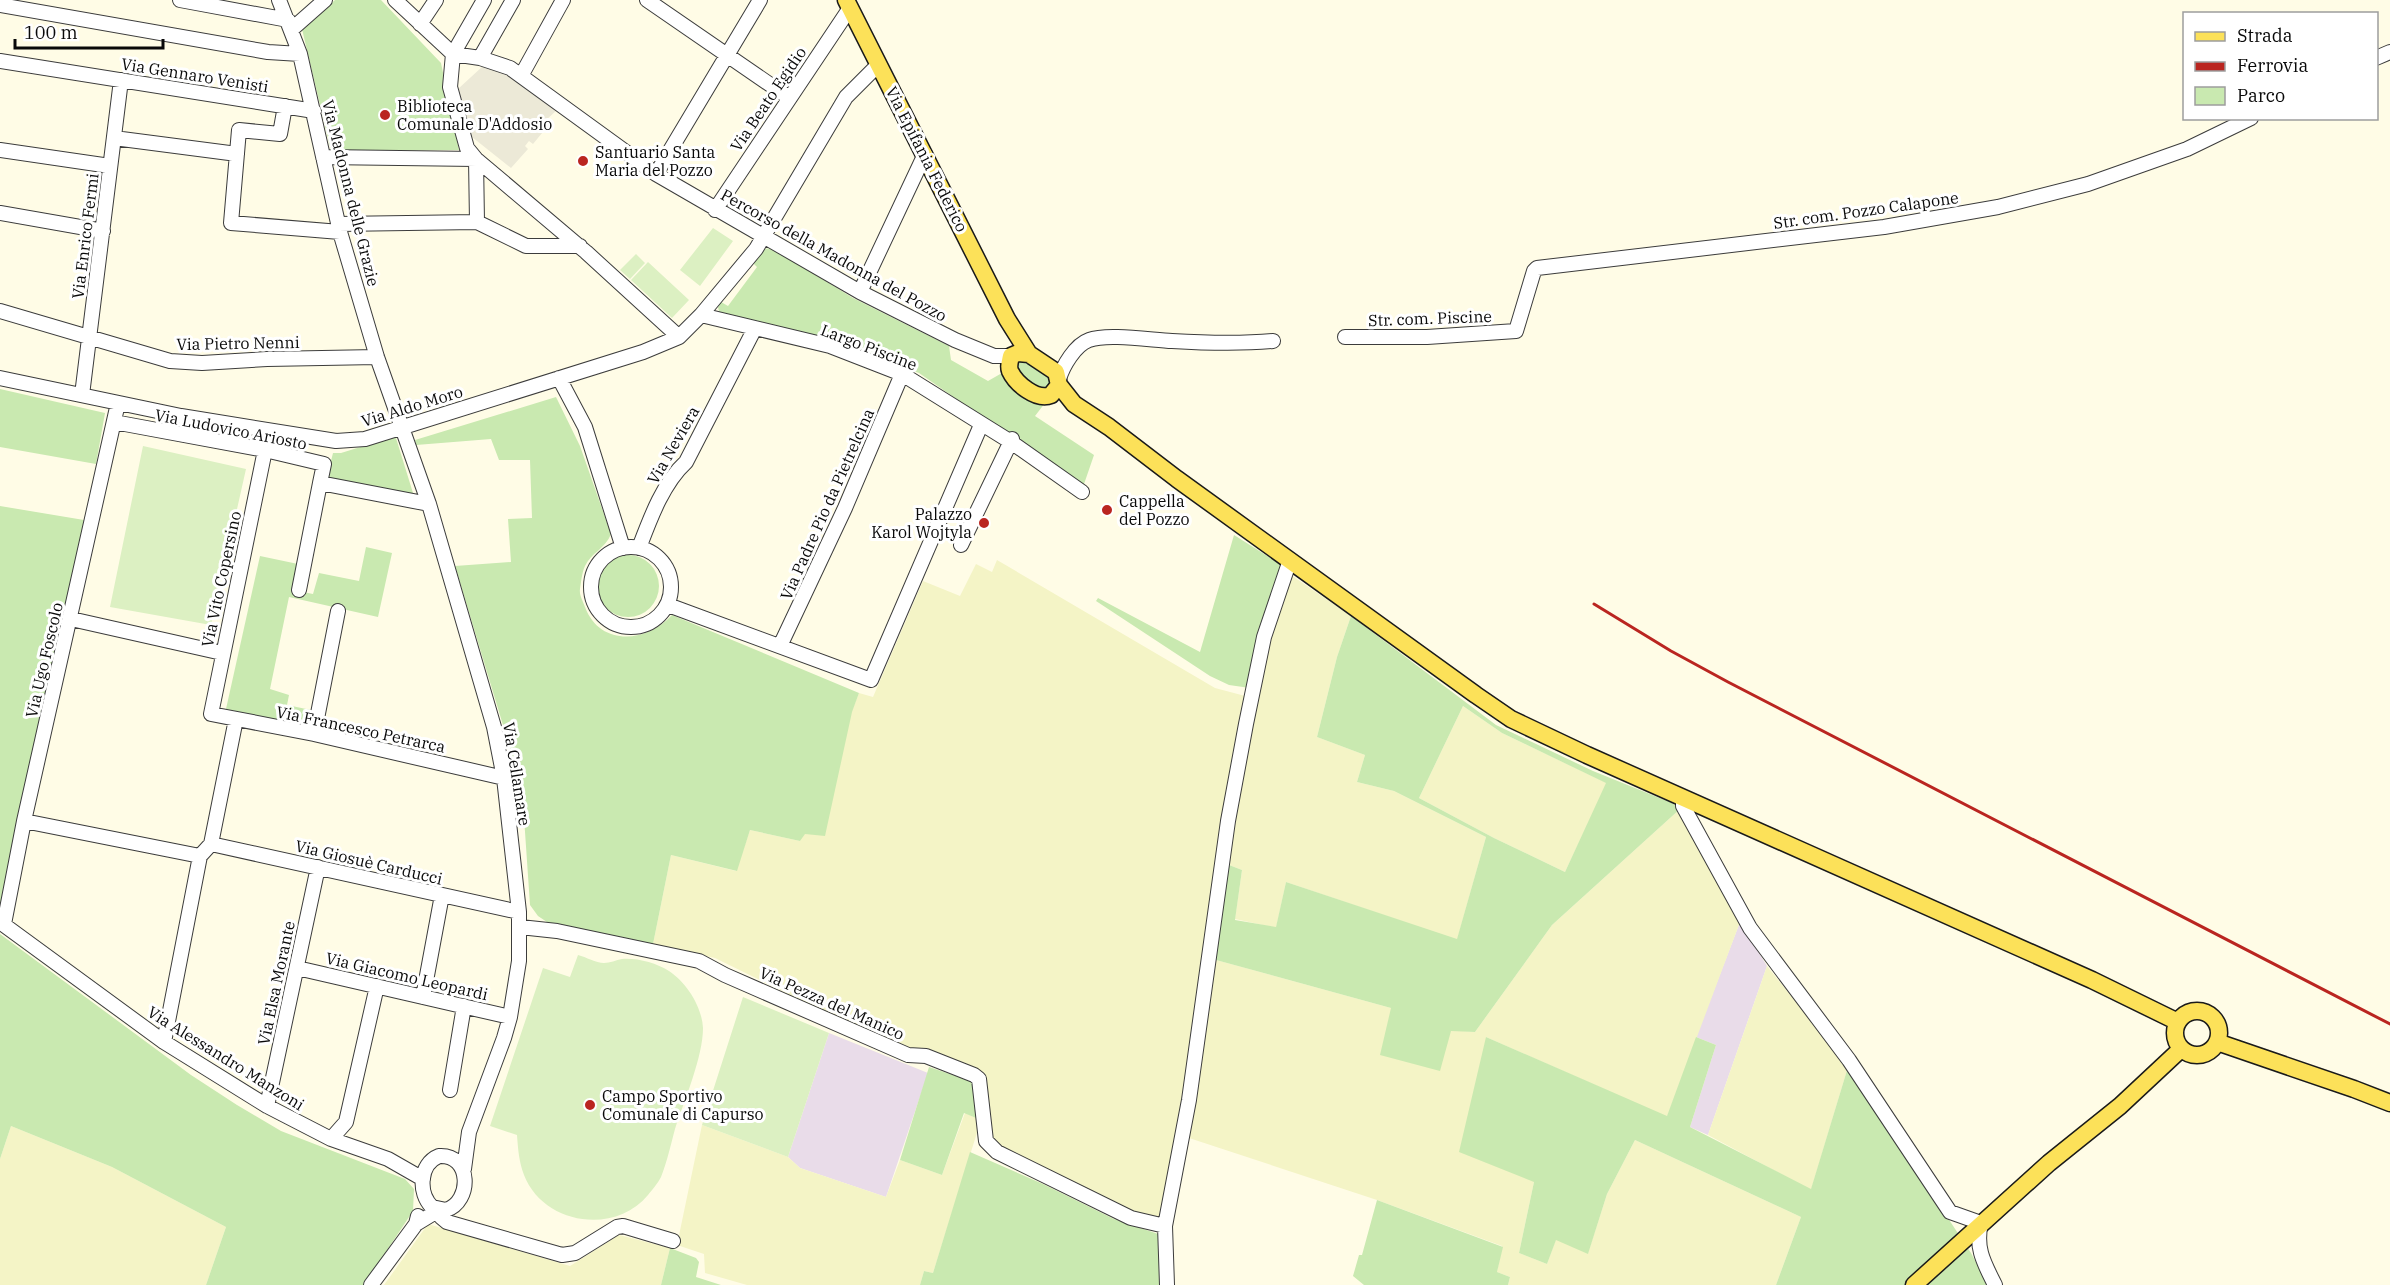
<svg xmlns="http://www.w3.org/2000/svg" width="2390" height="1285" font-family="'IBM Plex Serif',serif">
<style>
.industrial{fill:#e9dce9}
.farmland{fill:#f4f4c6}
.green{fill:#c9e9b0;fill-rule:evenodd}
.pitch{fill:#dcf0c2}
.plaza{fill:#ece9d7}
.lines{fill:none;stroke-linecap:round;stroke-linejoin:round}
.minor-casing{stroke:#3c3c3c;stroke-width:16}
.major-casing{stroke:#1a1a1a;stroke-width:19}
.minor{stroke:#fff;stroke-width:14}
.major{stroke:#fce159;stroke-width:16}
.rail{stroke:#ba2520;stroke-width:3}
.poi-dot{fill:#ba2520;stroke:#fff;stroke-width:2}
.labels{text-anchor:middle;stroke-width:6;stroke-linejoin:round;paint-order:stroke}
.street-label{font-size:16px;fill:#090909;stroke:#fff}
.poi-label{font-size:16px;fill:#090909;stroke:#fff;text-anchor:start}
</style>
<rect width="100%" height="100%" fill="#fffce6"/>
<path class="industrial" d="M 1740,922 L 1767,966 L 1708,1135 L 1690,1127 L 1716,1045 L 1696,1037 Z
M 829,1033 L 928,1073 L 886,1197 L 800,1168 L 788,1157 Z"/>
<path class="farmland" d="M 997,560 L 1215,688 L 1249,697 L 1162,1223 L 1138,1220 L 996,1151 L 990,1139 L 985,1079 L 906,1052 L 715,958 L 653,944 L 671,855 L 736,871 L 750,830 L 800,841 L 859,693 L 873,697 L 923,581 L 960,596 L 976,564 L 992,572 Z
M 1291,575 L 1351,616 L 1337,657 L 1317,737 L 1365,755 L 1357,782 L 1394,791 L 1486,837 L 1457,940 L 1286,882 L 1276,928 L 1235,919 L 1242,870 L 1229,865 L 1240,778 L 1263,655 Z
M 1463,706 L 1502,733 L 1607,783 L 1565,872 L 1494,838 L 1419,798 Z
M 1680,809 L 1740,922 L 1667,1117 L 1486,1037 L 1534,1182 L 1519,1253 L 1547,1264 L 1556,1239 L 1588,1253 L 1607,1194 L 1635,1140 L 1801,1217 L 1776,1285 L 1508,1285 L 1510,1277 L 1497,1272 L 1502,1246 L 1377,1200 L 1186,1137 L 1197,1082 L 1216,960 L 1391,1008 L 1451,1030 L 1475,1032 L 1552,925 Z
M 1767,966 L 1848,1067 L 1811,1190 L 1708,1135 Z
M 965,1113 L 981,1120 L 933,1273 L 924,1271 L 920,1285 L 747,1285 L 705,1273 L 704,1254 L 677,1245 L 702,1125 L 788,1157 L 800,1168 L 886,1197 L 900,1160 L 942,1175 Z
M 11,1126 L 112,1167 L 226,1227 L 206,1285 L 0,1285 L 0,1159 Z
M 428,1224 L 570,1266 L 619,1235 L 670,1248 L 661,1285 L 384,1285 Z"/>
<path class="green" d="M 335,0 L 381,0 L 441,63 L 459,150 L 331,151 L 302,29 Z
M 772,248 L 853,298 L 949,346 L 951,360 L 988,381 L 1002,373 L 1028,399 L 1045,403 L 1035,416 L 1094,455 L 1083,487 L 919,373 L 822,337 L 720,316 L 718,307 L 721,302 L 728,306 L 757,267 L 752,262 L 763,249 Z
M 1018,357 L 1053,376 L 1053,387 L 1037,391 L 1015,368 Z
M 0,389 L 105,413 L 96,464 L 0,447 Z
M 556,397 L 580,446 L 611,534 C 606,548 591,553 585,566 C 582,572 581,583 580,589 C 579,595 583,601 585,607 C 600,647 647,643 672,615 L 859,693 L 852,712 L 825,836 L 805,834 L 800,841 L 750,830 L 737,871 L 671,855 L 653,944 L 547,922 L 538,916 L 530,905 L 522,788 L 455,566 L 511,562 L 508,519 L 532,518 L 530,460 L 499,460 L 491,439 L 416,445 L 415,440 Z
M 393,437 L 396,438 L 413,493 L 405,494 L 327,477 L 333,453 L 341,453 Z
M 0,506 L 84,520 L 0,906 Z
M 1234,535 L 1286,568 L 1250,688 L 1229,685 L 1210,676 L 1096,601 L 1098,598 L 1200,652 Z
M 366,547 L 392,553 L 378,617 L 289,597 L 270,689 L 289,695 L 287,705 L 311,710 L 308,726 L 226,709 L 260,556 L 298,564 L 293,590 L 313,594 L 319,573 L 359,581 Z
M597 586a31 31 0 1 1 62 0a31 31 0 1 1-62 0Z
M 1351,616 L 1496,725 L 1593,771 L 1672,803 L 1680,809 L 1552,925 L 1475,1032 L 1451,1031 L 1440,1071 L 1380,1055 L 1391,1008 L 1216,960 L 1229,865 L 1242,870 L 1235,920 L 1276,927 L 1286,882 L 1457,939 L 1486,837 L 1394,791 L 1357,782 L 1365,755 L 1317,737 L 1337,657 ZM 1463,706 L 1502,733 L 1606,783 L 1565,872 L 1494,838 L 1419,798 Z
M 0,934 L 191,1075 L 237,1105 L 281,1131 L 405,1179 L 414,1189 L 413,1211 L 364,1285 L 206,1285 L 226,1227 L 112,1167 L 11,1126 L 0,1159 Z
M 1486,1037 L 1667,1116 L 1696,1037 L 1716,1045 L 1690,1127 L 1811,1189 L 1848,1067 L 1971,1253 L 1988,1285 L 1776,1285 L 1801,1217 L 1635,1140 L 1607,1194 L 1588,1254 L 1556,1240 L 1547,1264 L 1519,1253 L 1534,1182 L 1459,1152 Z
M 929,1067 L 971,1081 L 977,1090 L 981,1120 L 964,1113 L 942,1175 L 900,1160 Z
M 970,1152 L 1043,1184 L 1114,1219 L 1164,1236 L 1166,1285 L 920,1285 L 924,1271 L 933,1273 Z
M 1377,1200 L 1503,1247 L 1497,1272 L 1510,1277 L 1508,1285 L 1364,1285 L 1353,1276 L 1359,1255 L 1362,1255 Z
M 670,1248 L 696,1258 L 699,1262 L 696,1277 L 721,1285 L 661,1285 Z"/>
<path class="pitch" d="M 713,228 L 733,241 L 700,286 L 680,270 Z
M 636,254 L 645,263 L 630,279 L 620,270 Z
M 648,262 L 689,300 L 672,318 L 631,280 Z
M 143,446 L 246,469 L 211,625 L 110,607 Z
M 578,955 C 586,957 596,963 604,963 C 610,963 616,960 622,959 C 638,958 656,963 669,971 C 687,983 702,1007 703,1028 C 703,1057 684,1101 675,1129 C 671,1144 667,1162 661,1177 C 658,1183 652,1190 648,1195 C 614,1236 543,1224 524,1175 C 519,1162 518,1149 517,1135 L 490,1126 L 543,968 L 570,977 Z
M 743,997 L 829,1033 L 788,1157 L 702,1125 Z"/>
<path class="plaza" d="M 483,66 L 507,71 L 563,109 L 559,112 L 557,110 L 545,121 L 547,127 L 533,144 L 529,141 L 525,146 L 528,149 L 511,168 L 467,133 L 458,89 Z"/>
<g class="lines">
<g class="minor-casing">
<path id="minor" d="M 180,0 L 288,20
M 279,0 L 300,54 L 340,232 L 377,357 L 429,504 L 494,727 L 504,778 L 519,912 L 519,961 L 510,1017 L 504,1038 L 469,1132 L 464,1169
M 395,0 L 453,54
M 484,0 L 453,54 L 450,87 L 467,148 L 476,159 L 586,252 L 679,337
M 647,0 L 788,97
M 0,5 L 268,52 L 300,54
M 420,24 L 436,0
M 291,30 L 325,0
M 453,54 L 480,58 L 510,68 L 656,174 L 860,292 L 955,340 L 994,356 L 1011,356
M 480,58 L 513,0
M 2376,58 L 2390,52
M 0,61 L 314,111
M 521,76 L 563,0
M 285,106 L 280,134 L 239,130 L 231,223 L 340,232
M 114,138 L 237,154
M 0,150 L 110,166
M 323,157 L 476,159 L 477,222
M 656,174 L 760,0
M 715,210 L 850,8
M 0,213 L 103,231
M 338,224 L 477,222 L 526,246 L 580,246
M 860,292 L 925,154
M 0,311 L 170,361 L 202,363 L 267,359 L 377,357
M 701,315 L 830,346 L 902,374 L 1011,442 L 1082,492
M 1345,337 L 1427,337 L 1516,331 L 1534,271 L 1537,268 L 1884,227 L 1998,207 L 2088,184 L 2187,149 L 2251,118
M 0,378 L 181,416 L 336,441 L 365,439 L 643,352 L 679,337 L 701,315 L 756,249 L 846,97 L 878,65
M 559,378 L 585,427 L 623,548
M 1059,379 C 1063,366 1075,345 1089,340 C 1107,333 1151,340 1172,341 C 1205,343 1240,344 1273,341
M 82,395 L 121,80
M 114,422 L 265,450 L 324,464 L 320,483
M 265,450 L 211,714 L 314,734 L 504,778
M 961,545 L 1012,439
M591 587a40 40 0 1 1 80 0a40 40 0 1 1-80 0Z
M 639,548 C 650,519 663,483 686,462 L 755,328
M 299,590 L 320,483 L 429,504
M 668,605 L 871,680 L 981,425
M 71,619 L 222,653
M 780,646 L 845,508 L 902,374
M 314,734 L 338,611
M 1683,798 L 1683,806 L 1750,928 L 1849,1060 L 1950,1212 L 1981,1223 C 1975,1248 1984,1263 1995,1285
M 24,821 L 200,856
M 211,844 L 519,912
M 0,922 L 164,1042 L 267,1106 L 331,1139 L 388,1159 L 423,1179
M 4,924 L 24,821 L 118,403
M 520,927 L 557,931 L 699,961 L 725,975 L 908,1055 L 926,1056 L 974,1075 L 979,1079 L 986,1141 L 997,1152 L 1131,1218 L 1165,1226
M 297,968 L 510,1017
M 423,997 L 442,895
M 164,1042 L 200,856 L 211,844 L 236,719
M 450,1090 L 464,1006
M 267,1106 L 318,867
M 331,1139 L 346,1122 L 377,986
M 439,1156 C 472,1154 472,1202 446,1210 L 432,1207 C 418,1193 419,1164 439,1156 Z
M 416,1224 L 439,1210 L 441,1217 L 447,1222 L 562,1255 L 575,1253 L 617,1227 L 623,1226 L 673,1241
M 371,1285 L 416,1224 L 418,1216
M 1167,1285 L 1165,1226 L 1189,1100 L 1228,821 L 1246,724 L 1264,637 L 1290,560"/>
</g>
<g class="major-casing">
<path id="major" d="M 846,0 L 1007,319 L 1029,354
M 1018,353 L 1029,354 L 1056,372 L 1059,385 L 1051,395 C 1037,401 1016,384 1010,371 C 1008,366 1010,361 1011,356 Z
M 1059,385 L 1074,404 L 1109,427 L 1177,479 L 1476,695 L 1511,719 L 1587,755 L 2092,980 L 2178,1022
M2175 1033a22 22 0 1 1 44 0a22 22 0 1 1-44 0Z
M 2217,1042 L 2354,1089 L 2390,1103
M 1914,1285 L 2049,1163 L 2120,1106 L 2181,1049"/>
</g>
<use href="#minor" class="minor"/>
<use href="#major" class="major"/>
<path class="rail" d="M 1594,604 L 1671,651 L 1728,682 L 2390,1024"/>
</g>
<g class="poi-dot">
<circle cx="385" cy="115" r="6"/>
<circle cx="583" cy="161" r="6"/>
<circle cx="1107" cy="510" r="6"/>
<circle cx="984" cy="523" r="6"/>
<circle cx="590" cy="1105" r="6"/>
</g>
<g class="labels">
<g class="street-label">
<text transform="translate(195 75) rotate(9)" y="6">Via Gennaro Venisti</text>
<text transform="translate(768 99) rotate(-56)" y="6">Via Beato Egidio</text>
<text transform="translate(927 159) rotate(63)" y="6">Via Epifania Federico</text>
<text transform="translate(351 193) rotate(76)" y="6">Via Madonna delle Grazie</text>
<text transform="translate(1866 210) rotate(-8)" y="6">Str. com. Pozzo Calapone</text>
<text transform="translate(85 236) rotate(-83)" y="6">Via Enrico Fermi</text>
<text transform="translate(834 255) rotate(29)" y="6">Percorso della Madonna del Pozzo</text>
<text transform="translate(1430 318) rotate(-2)" y="6">Str. com. Piscine</text>
<text transform="translate(238 343) rotate(-1)" y="6">Via Pietro Nenni</text>
<text transform="translate(869 347) rotate(21)" y="6">Largo Piscine</text>
<text transform="translate(412 406) rotate(-17)" y="6">Via Aldo Moro</text>
<text transform="translate(231 429) rotate(11)" y="6">Via Ludovico Ariosto</text>
<text transform="translate(673 445) rotate(-60)" y="6">Via Neviera</text>
<text transform="translate(827 504) rotate(-66)" y="6">Via Padre Pio da Pietrelcina</text>
<text transform="translate(221 579) rotate(-78)" y="6">Via Vito Copersino</text>
<text transform="translate(44 660) rotate(-77)" y="6">Via Ugo Foscolo</text>
<text transform="translate(361 729) rotate(12)" y="6">Via Francesco Petrarca</text>
<text transform="translate(517 774) rotate(81)" y="6">Via Cellamare</text>
<text transform="translate(369 862) rotate(13)" y="6">Via Giosuè Carducci</text>
<text transform="translate(407 976) rotate(13)" y="6">Via Giacomo Leopardi</text>
<text transform="translate(276 983) rotate(-78)" y="6">Via Elsa Morante</text>
<text transform="translate(832 1003) rotate(24)" y="6">Via Pezza del Manico</text>
<text transform="translate(226 1058) rotate(32)" y="6">Via Alessandro Manzoni</text>
</g>
<g class="poi-label">
<text x="397" y="112">Biblioteca<tspan x="397" dy="18">Comunale D'Addosio</tspan></text>
<text x="595" y="158">Santuario Santa<tspan x="595" dy="18">Maria del Pozzo</tspan></text>
<text x="1119" y="507">Cappella<tspan x="1119" dy="18">del Pozzo</tspan></text>
<text x="972" y="520" text-anchor="end">Palazzo<tspan x="972" dy="18">Karol Wojtyla</tspan></text>
<text x="602" y="1102">Campo Sportivo<tspan x="602" dy="18">Comunale di Capurso</tspan></text>
</g>
</g>
<rect x="2183" y="12" width="195" height="108" fill="#ffffff" stroke="#9d9d9d" stroke-width="1.5"/>
<rect x="2195" y="32" width="30" height="9" fill="#fce159" stroke="#9d9d9d" stroke-width="1.5"/>
<text x="2237" y="42" font-size="18" fill="#090909">Strada</text>
<rect x="2195" y="62" width="30" height="9" fill="#ba2520" stroke="#9d9d9d" stroke-width="1.5"/>
<text x="2237" y="72" font-size="18" fill="#090909">Ferrovia</text>
<rect x="2195" y="87" width="30" height="18" fill="#c9e9b0" stroke="#9d9d9d" stroke-width="1.5"/>
<text x="2237" y="102" font-size="18" fill="#090909">Parco</text>
<path d="M15 39v9h148v-9" fill="none" stroke="#090909" stroke-width="3"/>
<text x="24" y="39" font-size="18" fill="#090909" stroke="#ffffff" stroke-width="4.5" paint-order="stroke">100 m</text>
</svg>
